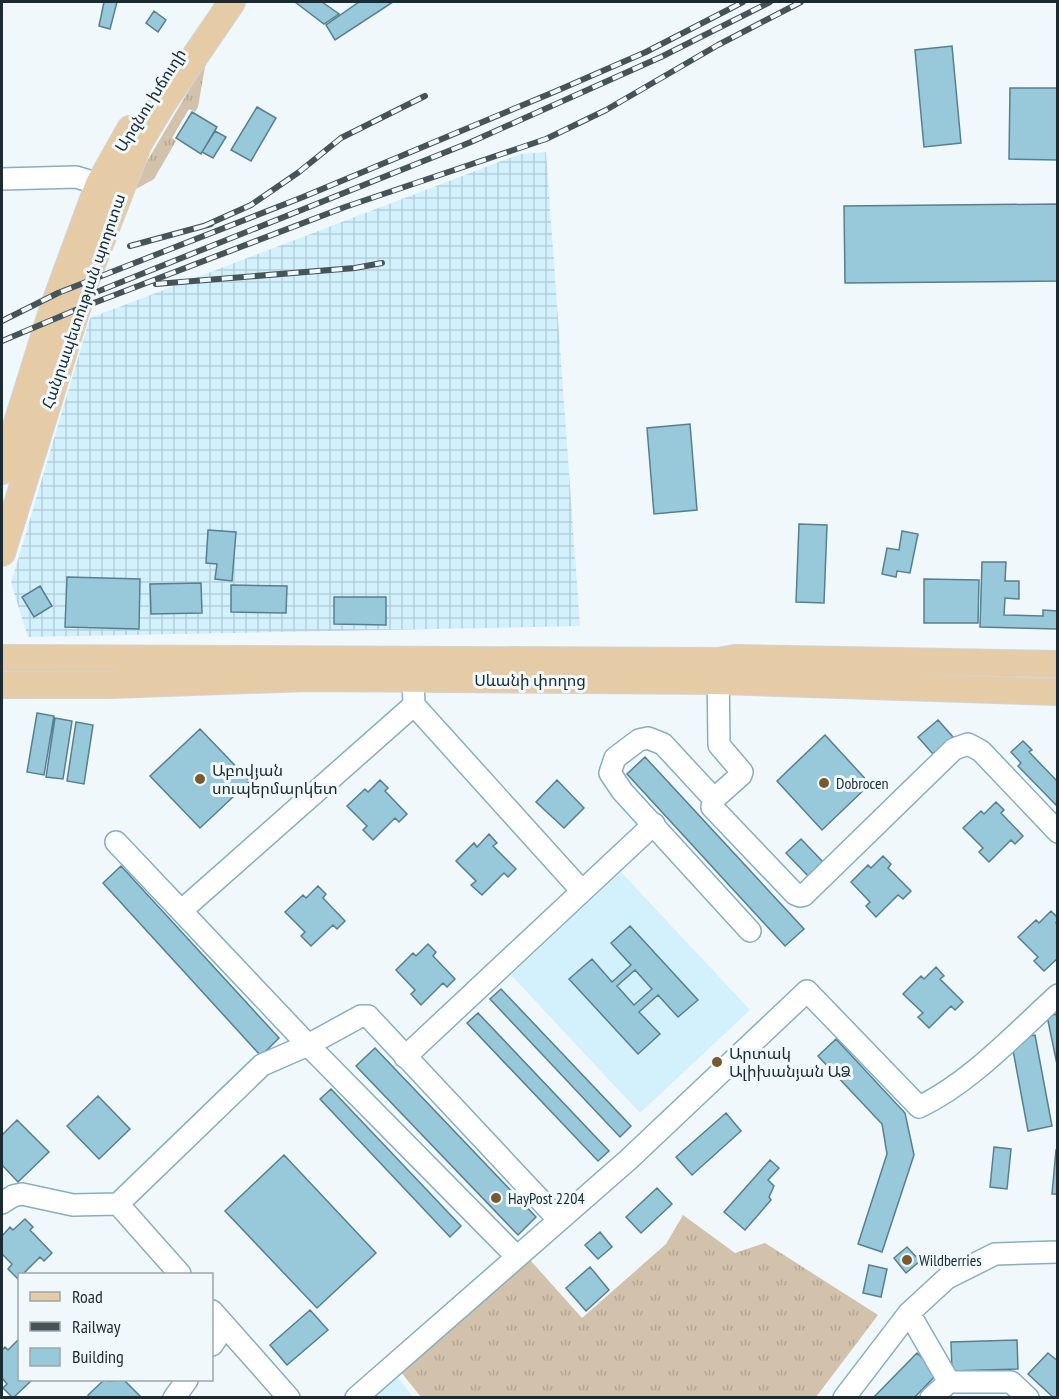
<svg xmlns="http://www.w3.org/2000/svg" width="1059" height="1399" font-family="'PT Sans Narrow','Noto Sans Armenian',sans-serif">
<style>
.built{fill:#d2f1fc}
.industrial{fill:url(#industrial-grid)}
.grass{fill:url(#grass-tufts)}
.building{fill:#97c9db;stroke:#587f8d;stroke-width:1.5;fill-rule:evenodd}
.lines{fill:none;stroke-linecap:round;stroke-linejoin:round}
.minor-casing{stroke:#87afbd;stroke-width:24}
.major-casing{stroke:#d1d5d6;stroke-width:28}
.minor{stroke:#fff;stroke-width:21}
.major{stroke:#e6cba7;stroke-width:26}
.rail-casing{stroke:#46545a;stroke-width:6}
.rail{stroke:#f0f8fb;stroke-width:4;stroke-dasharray:11;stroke-linecap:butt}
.poi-dot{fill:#795a2f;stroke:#f0f8fb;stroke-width:2}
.labels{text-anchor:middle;stroke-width:6;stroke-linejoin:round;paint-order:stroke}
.street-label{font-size:16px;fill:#1b2b31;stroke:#f0f8fb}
.poi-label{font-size:16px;fill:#1b2b31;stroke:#f0f8fb;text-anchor:start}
</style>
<defs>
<pattern id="industrial-grid" width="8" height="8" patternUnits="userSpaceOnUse" patternTransform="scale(1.5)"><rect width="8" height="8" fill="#d2f1fc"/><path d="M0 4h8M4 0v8" fill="none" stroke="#b4cfd8"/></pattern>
<pattern id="grass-tufts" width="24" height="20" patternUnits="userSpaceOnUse" patternTransform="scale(1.5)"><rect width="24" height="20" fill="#d2c1ab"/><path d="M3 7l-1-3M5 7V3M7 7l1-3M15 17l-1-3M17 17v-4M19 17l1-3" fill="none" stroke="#b4a694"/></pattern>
</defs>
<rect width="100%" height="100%" fill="#f0f8fb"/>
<path class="built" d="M 621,872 L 750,1010 L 640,1113 L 511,975 Z
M 395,1374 L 413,1397 L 366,1398 Z"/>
<path class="industrial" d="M 546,152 L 580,626 L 28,637 L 11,583 L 90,318 L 520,154 Z"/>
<path class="grass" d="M 206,61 L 198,107 L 195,112 L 189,109 L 172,138 L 176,141 L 154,179 L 134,190 L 132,187 Z
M 683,1215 L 735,1253 L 765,1243 L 878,1315 L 816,1397 L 421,1397 L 400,1371 L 530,1260 L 582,1318 L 666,1244 Z"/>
<path class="building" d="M 104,2 L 117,2 L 110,29 L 99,26 Z
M 295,2 L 322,2 L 339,14 L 324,24 Z
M 359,2 L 393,2 L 335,40 L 326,25 Z
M 154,11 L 166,20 L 158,32 L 146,23 Z
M 952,46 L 961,143 L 924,147 L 915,50 Z
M 1010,88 L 1058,88 L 1058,160 L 1009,159 Z
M 257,107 L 276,118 L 251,161 L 231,150 Z
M 192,112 L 217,127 L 201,154 L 176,138 Z
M 215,131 L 226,137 L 213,158 L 202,152 Z
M 1058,204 L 1058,281 L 845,283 L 844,206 Z
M 690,424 L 697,510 L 654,514 L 647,428 Z
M 799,524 L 827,525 L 824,603 L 796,602 Z
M 208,530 L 236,532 L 232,581 L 215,579 L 217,564 L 206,563 Z
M 902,531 L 918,534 L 910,573 L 897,571 L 896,577 L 882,574 L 887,548 L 899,550 Z
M 982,562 L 1006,562 L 1005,581 L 1019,581 L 1019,599 L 1005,598 L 1004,615 L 1043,616 L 1043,610 L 1058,611 L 1058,629 L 980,627 Z
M 67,577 L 140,579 L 139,629 L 65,627 Z
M 924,579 L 979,580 L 978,623 L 924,623 Z
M 201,583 L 202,613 L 151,614 L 150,584 Z
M 231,585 L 287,586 L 286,613 L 231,612 Z
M 40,586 L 52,606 L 34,617 L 22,597 Z
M 334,597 L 386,597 L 386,625 L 334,624 Z
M 37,713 L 54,716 L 44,775 L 27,772 Z
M 55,718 L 72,721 L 63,779 L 46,777 Z
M 938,720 L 953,737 L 933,754 L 918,737 Z
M 76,722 L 93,725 L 84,784 L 67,781 Z
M 200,729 L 250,781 L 200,828 L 150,776 Z
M 825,735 L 870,784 L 822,830 L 777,781 Z
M 1023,741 L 1032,750 L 1029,752 L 1058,782 L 1057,806 L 1018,766 L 1021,763 L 1011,752 Z
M 645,757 L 804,929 L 785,946 L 627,774 Z
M 380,780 L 388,788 L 385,791 L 407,814 L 399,822 L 395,818 L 373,840 L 363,830 L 367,826 L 347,806 L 365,789 L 368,792 Z
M 557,780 L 584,808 L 564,828 L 536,802 Z
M 996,802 L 1004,810 L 1001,813 L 1023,836 L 1015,844 L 1011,840 L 989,862 L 979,852 L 983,848 L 963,828 L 981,811 L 984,814 Z
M 489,834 L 497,843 L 493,846 L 516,869 L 508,877 L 504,873 L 482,895 L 471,885 L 476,881 L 456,861 L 474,843 L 477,847 Z
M 801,839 L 824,863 L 809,877 L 786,853 Z
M 883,856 L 891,864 L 888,868 L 911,891 L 903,899 L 898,895 L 876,917 L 866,906 L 870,902 L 851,882 L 868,865 L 871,868 Z
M 121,866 L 279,1038 L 261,1056 L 103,883 Z
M 318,886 L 326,894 L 323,898 L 345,921 L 337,929 L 333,925 L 311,946 L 301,936 L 305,932 L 285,912 L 303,895 L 306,898 Z
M 1051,911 L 1058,918 L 1056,923 L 1058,924 L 1058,958 L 1044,971 L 1034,961 L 1038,957 L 1018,937 L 1036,920 L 1039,923 Z
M 630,926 L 698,1000 L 678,1017 L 658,995 L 639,1012 L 660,1034 L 638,1054 L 569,979 L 592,959 L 612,982 L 631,965 L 611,943 ZM 635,970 L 652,989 L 634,1005 L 617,986 Z
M 428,944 L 436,952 L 433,956 L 455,979 L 447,987 L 443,983 L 421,1005 L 411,994 L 415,990 L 396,970 L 413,953 L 416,956 Z
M 936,967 L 944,976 L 940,979 L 963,1002 L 955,1010 L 951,1006 L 929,1028 L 918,1017 L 923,1013 L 903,994 L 921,976 L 924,979 Z
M 501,989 L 631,1126 L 620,1137 L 490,999 Z
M 478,1013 L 609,1151 L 598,1161 L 467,1023 Z
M 1058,1014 L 1058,1069 L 1047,1016 Z
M 1035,1035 L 1052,1126 L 1028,1131 L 1012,1045 L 1017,1038 Z
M 836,1039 L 905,1113 L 914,1155 L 882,1252 L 858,1244 L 887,1154 L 882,1124 L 818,1056 Z
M 375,1048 L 536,1217 L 518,1235 L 356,1066 Z
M 331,1089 L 461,1226 L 450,1237 L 320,1099 Z
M 98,1096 L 130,1129 L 99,1159 L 67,1126 Z
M 726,1113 L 741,1131 L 692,1175 L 676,1157 Z
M 17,1120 L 49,1152 L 18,1182 L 2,1165 L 2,1135 Z
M 994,1147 L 1011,1149 L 1007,1189 L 990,1187 Z
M 1056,1150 L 1058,1150 L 1058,1194 L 1052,1194 Z
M 284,1155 L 376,1253 L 317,1308 L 225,1211 Z
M 770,1160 L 779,1168 L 768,1180 L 774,1186 L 769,1197 L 771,1200 L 745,1230 L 724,1212 Z
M 657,1188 L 672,1204 L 641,1233 L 626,1217 Z
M 25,1219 L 33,1227 L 30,1230 L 52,1253 L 44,1261 L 40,1257 L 23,1274 L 20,1274 L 18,1279 L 8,1269 L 12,1264 L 2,1254 L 2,1236 L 10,1227 L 13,1230 Z
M 600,1232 L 612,1247 L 598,1259 L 585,1245 Z
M 907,1247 L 920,1261 L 906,1273 L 894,1258 Z
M 869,1265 L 887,1269 L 881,1297 L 863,1293 Z
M 590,1267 L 609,1290 L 586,1311 L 566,1288 Z
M 310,1310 L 328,1330 L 287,1365 L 270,1345 Z
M 20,1338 L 20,1380 L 32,1380 L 13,1398 L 3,1388 L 7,1384 L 2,1378 L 2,1350 L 5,1347 L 8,1350 Z
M 1017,1340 L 1018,1369 L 952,1371 L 951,1342 Z
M 917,1353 L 938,1373 L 914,1398 L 873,1398 Z
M 1048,1353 L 1058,1361 L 1058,1398 L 1054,1398 L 1028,1374 Z
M 104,1380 L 109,1381 L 126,1380 L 125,1381 L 142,1398 L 90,1398 L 88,1395 Z"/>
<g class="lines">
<g class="minor-casing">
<path id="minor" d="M 2,179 L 76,177 L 99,184 L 112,191
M 718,665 L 719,745 L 742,772 L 741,775 L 714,799 L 712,807 L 795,894 L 800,896 L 804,895 L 954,749 L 968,744 L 981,751 L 1058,832
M 414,705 L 582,891
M 714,799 L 663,744 L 648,738 L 639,740 L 615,758 L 610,773 L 622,791 L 750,931
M 116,842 L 308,1045 L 516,1256
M 181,911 L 414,705 L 413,679
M 405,1057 L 654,824
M 2,1203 L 13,1196 L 22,1194 L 73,1205 L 118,1204 L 180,1274
M 118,1204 L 262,1065 L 308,1045 L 361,1016 L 368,1016 L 559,1220
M 212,1311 L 289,1398
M 909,1313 L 949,1382 L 1011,1382 L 1028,1398
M 212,1345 L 225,1326
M 174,1398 L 187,1380
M 356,1398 L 628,1160 L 807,991 L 919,1107 C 970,1083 1016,1033 1058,995
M 844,1398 L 909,1313 L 947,1278 L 995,1254 L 1058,1252
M 931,1398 L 949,1382"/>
</g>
<g class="major-casing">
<path id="major" d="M 2,471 L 52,311 L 92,202 L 99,184 L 130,129
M 2,553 L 85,283 L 139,143 L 163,103 L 232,2
M 2,658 C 240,659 479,658 718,661 L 735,658 L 1058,664
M 2,685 L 111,685 L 308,678 L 717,681 L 1058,692"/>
</g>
<use href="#minor" class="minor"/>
<use href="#major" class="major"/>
<g class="rail-casing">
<path id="rail" d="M 204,226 L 251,205 L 299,172 L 341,138 L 425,96
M 130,246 L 211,224
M 156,284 L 355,268 L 382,263
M 84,297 L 471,142 L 661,57 L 770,2
M 2,321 L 58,293 L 303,197 L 554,92 L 646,52 L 743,2
M 2,341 L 78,309 L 345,207 L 546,139 L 606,110 L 718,45 L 801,2"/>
</g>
<use href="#rail" class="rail"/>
</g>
<g class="poi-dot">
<circle cx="200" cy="779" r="6"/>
<circle cx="824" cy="783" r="6"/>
<circle cx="717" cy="1062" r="6"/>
<circle cx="496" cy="1198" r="6"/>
<circle cx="907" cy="1260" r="6"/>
</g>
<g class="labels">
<g class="street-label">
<text transform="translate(150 100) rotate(-58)" y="6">Արզնու խճուղի</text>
<text transform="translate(83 301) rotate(-71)" y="6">Հանրապետության պողոտա</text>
<text x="530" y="686">Սևանի փողոց</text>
</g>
<g class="poi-label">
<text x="212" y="776">Աբովյան<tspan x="212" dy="18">սուպերմարկետ</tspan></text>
<text x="836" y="789">Dobrocen</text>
<text x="729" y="1059">Արտակ<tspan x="729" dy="18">Ալիխանյան ԱՁ</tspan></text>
<text x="508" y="1204">HayPost 2204</text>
<text x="919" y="1266">Wildberries</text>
</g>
</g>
<rect width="1059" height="1399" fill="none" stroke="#1b2b31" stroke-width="6"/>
<rect x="18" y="1273" width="195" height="108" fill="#f0f8fb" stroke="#9ba6aa" stroke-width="1.5"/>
<rect x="30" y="1292" width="30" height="9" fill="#e6cba7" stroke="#9ba6aa" stroke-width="1.5"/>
<text x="72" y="1303" font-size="18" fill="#1b2b31">Road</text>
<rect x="30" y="1322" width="30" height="9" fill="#46545a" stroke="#9ba6aa" stroke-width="1.5"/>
<text x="72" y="1333" font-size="18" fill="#1b2b31">Railway</text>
<rect x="30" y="1348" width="30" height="18" fill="#97c9db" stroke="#9ba6aa" stroke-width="1.5"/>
<text x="72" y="1363" font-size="18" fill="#1b2b31">Building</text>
</svg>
